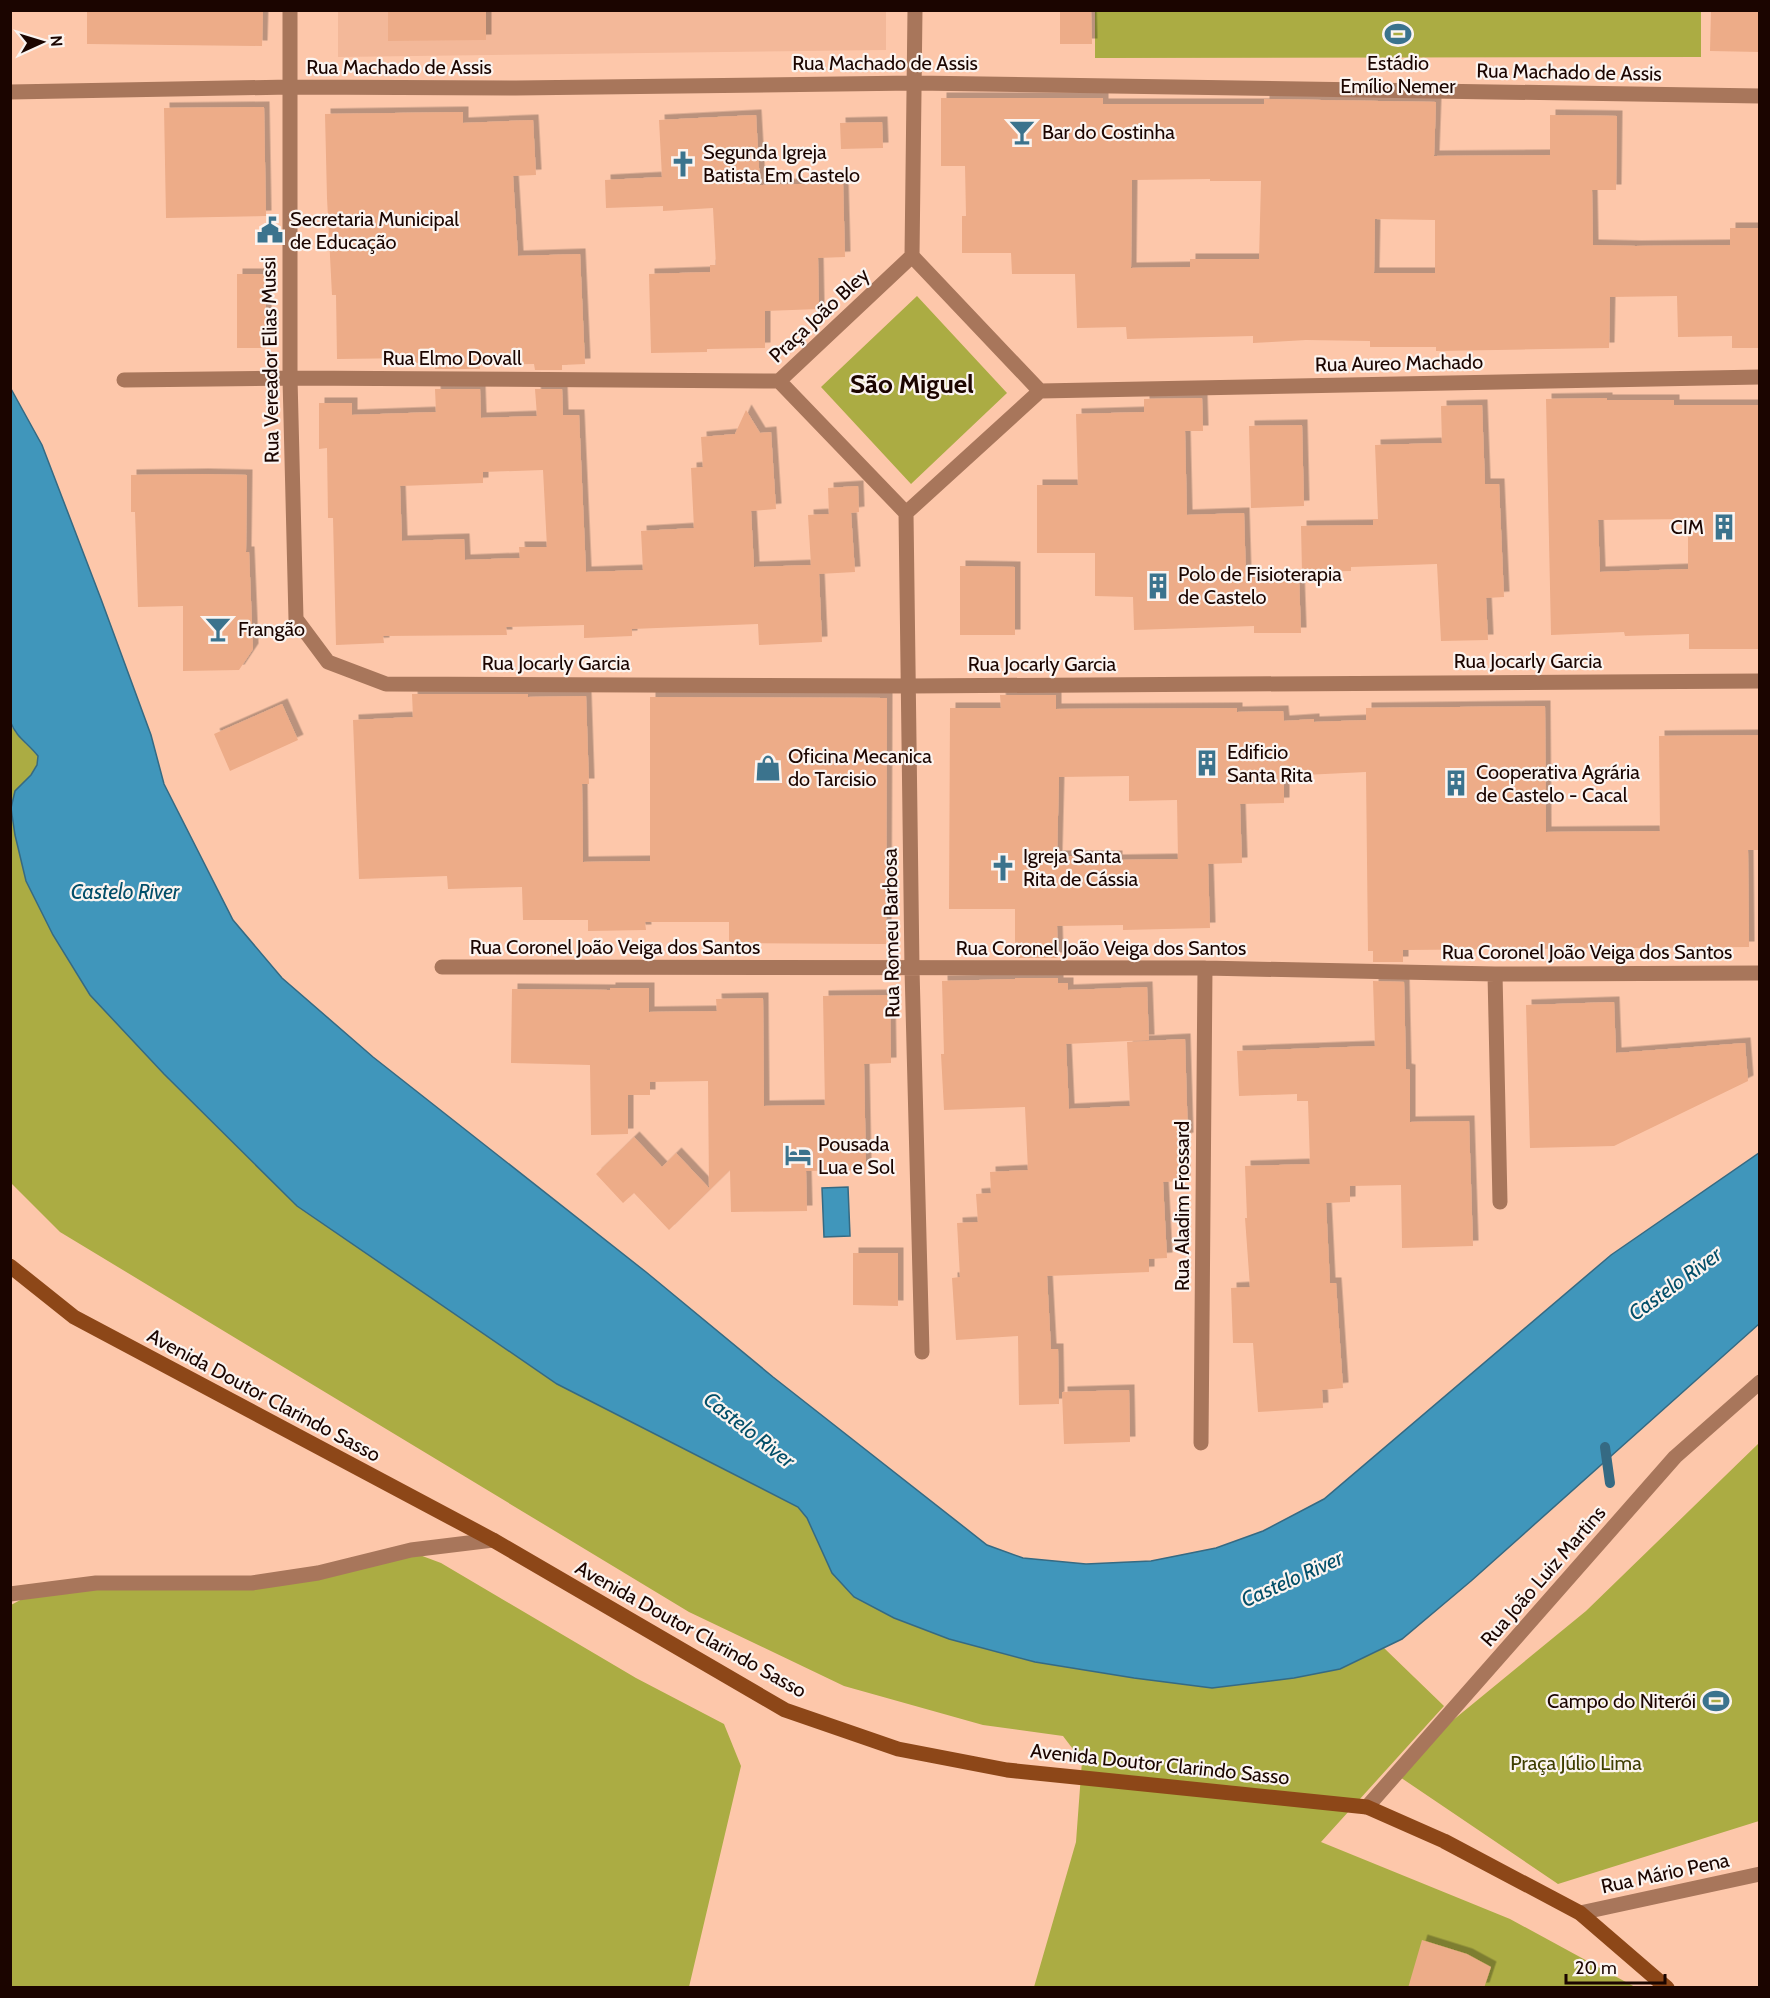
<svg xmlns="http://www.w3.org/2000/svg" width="1770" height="1998" font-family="Cabin,sans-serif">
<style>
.built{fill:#f3b899}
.green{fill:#abac43}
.water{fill:#4096bb;stroke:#356a83;stroke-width:1.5}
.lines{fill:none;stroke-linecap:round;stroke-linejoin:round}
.stream{stroke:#356a83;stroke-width:10}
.building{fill:#edac88;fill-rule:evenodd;filter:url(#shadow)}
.street{stroke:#a8765b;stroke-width:15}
.secondary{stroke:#8d4718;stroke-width:15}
.labels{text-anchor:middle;stroke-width:4.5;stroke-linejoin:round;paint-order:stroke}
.street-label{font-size:20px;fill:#1b0500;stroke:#fbf4f0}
.poi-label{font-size:20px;fill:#1b0500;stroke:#fbf4f0;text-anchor:start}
.park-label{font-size:20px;fill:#3e3e00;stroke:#fbf4f0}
.water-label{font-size:21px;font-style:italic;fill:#024e68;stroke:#fbf4f0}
.district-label{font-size:26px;font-weight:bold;fill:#1b0500;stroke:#fbf4f0}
</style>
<defs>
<filter id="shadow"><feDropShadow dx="5.5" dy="-5.5" stdDeviation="0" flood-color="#0004"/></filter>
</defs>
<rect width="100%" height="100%" fill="#fdc7aa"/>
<path class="built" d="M 338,11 L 886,11 L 886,50 L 338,57 Z"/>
<path class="green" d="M 1095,11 L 1701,11 L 1701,57 L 1095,58 Z
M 917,296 L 1007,393 L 911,484 L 821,387 Z
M 10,723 C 16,737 29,745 38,756 L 37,765 L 31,775 L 15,791 L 11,808 L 15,835 L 26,881 L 53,935 L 90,995 L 164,1074 L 297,1206 L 557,1384 L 798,1507 L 807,1518 L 832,1573 L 854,1597 L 894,1618 L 949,1639 L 1035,1662 L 1134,1678 L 1294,1678 L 1340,1669 L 1384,1648 L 1444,1706 L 1321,1842 L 1510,1919 L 1635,1987 L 1034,1987 L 1076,1842 L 1082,1761 L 1063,1736 L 983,1725 L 844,1686 L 689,1612 L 60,1232 L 11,1183 Z
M 1759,1443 L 1759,1821 L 1558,1884 L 1391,1771 L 1586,1611 Z
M 409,1551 L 441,1563 L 636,1678 L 724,1724 L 741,1766 L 689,1987 L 11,1988 L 11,1605 L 48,1585 L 278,1580 Z"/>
<path class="water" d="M 10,387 L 42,445 L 101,599 L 151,735 L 164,784 L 233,920 L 282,978 L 373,1057 L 646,1272 L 773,1377 L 987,1545 L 1023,1558 L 1086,1564 L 1151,1561 L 1216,1548 L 1263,1531 L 1324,1499 L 1611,1255 L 1759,1153 L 1759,1324 L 1471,1581 L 1402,1639 L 1340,1669 L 1294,1678 L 1212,1688 L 1134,1678 L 1035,1662 L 949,1639 L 894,1618 L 854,1597 L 832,1573 L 807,1518 L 798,1507 L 557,1384 L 297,1206 L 164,1074 L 90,995 L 53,935 L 26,881 L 15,835 L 11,808 L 15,791 L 31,775 L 37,765 L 38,756 C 29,744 16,737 11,723 Z
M 848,1187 L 850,1236 L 824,1237 L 822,1188 Z"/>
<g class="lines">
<path class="stream" d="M 1605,1447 L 1610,1483"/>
</g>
<path class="building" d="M 87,10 L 263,10 L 262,46 L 87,44 Z
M 388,10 L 486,10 L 486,40 L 388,41 Z
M 1060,10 L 1091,10 L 1092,44 L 1060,44 Z
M 1711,10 L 1760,10 L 1760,52 L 1710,51 Z
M 941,98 L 1103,98 L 1103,104 L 1264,104 L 1264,99 L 1436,102 L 1434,156 L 1550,155 L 1550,115 L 1617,116 L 1616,190 L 1592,190 L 1593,245 L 1636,246 L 1730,245 L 1730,228 L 1760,228 L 1760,348 L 1732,348 L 1732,336 L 1678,337 L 1677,296 L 1610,297 L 1609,348 L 1436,351 L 1436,347 L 1370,347 L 1370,341 L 1306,340 L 1253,343 L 1253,336 L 1127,339 L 1126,327 L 1077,328 L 1075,274 L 1012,274 L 1011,253 L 962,253 L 962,216 L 966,216 L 965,166 L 941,166 ZM 1210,179 L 1210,181 L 1261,181 L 1259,259 L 1190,259 L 1190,267 L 1131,268 L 1132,180 ZM 1375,219 L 1435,220 L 1435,273 L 1374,273 Z
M 264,107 L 266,216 L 166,218 L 164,108 Z
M 463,112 L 463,123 L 533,120 L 536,175 L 513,176 L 518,256 L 580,254 L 585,364 L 562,365 L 562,370 L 535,370 L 534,364 L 480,365 L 480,369 L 435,369 L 435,362 L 415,363 L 415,358 L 337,359 L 336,295 L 332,295 L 327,198 L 325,114 Z
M 756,115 L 760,185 L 843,183 L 845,257 L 818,258 L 819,309 L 765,311 L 765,348 L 707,349 L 707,352 L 651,353 L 649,274 L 710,272 L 710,265 L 716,265 L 713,208 L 663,211 L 663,206 L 606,208 L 605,180 L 662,177 L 659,120 Z
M 882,122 L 883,148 L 841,149 L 840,123 Z
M 237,274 L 266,274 L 266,348 L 237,348 Z
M 435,389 L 480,389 L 481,418 L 537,416 L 535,389 L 562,389 L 563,415 L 579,415 L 586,572 L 643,570 L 641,531 L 694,528 L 691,468 L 703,467 L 701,437 L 735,434 L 746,410 L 760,433 L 771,432 L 776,509 L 751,511 L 754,567 L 811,565 L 808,515 L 829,514 L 828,488 L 858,486 L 859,512 L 851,513 L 855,572 L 819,574 L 822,642 L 759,645 L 758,624 L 632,629 L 632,636 L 584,638 L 584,625 L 506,627 L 507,635 L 383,636 L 384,643 L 336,645 L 333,518 L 328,518 L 327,448 L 319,449 L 319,403 L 352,403 L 352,415 L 436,412 ZM 543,470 L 547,547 L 519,547 L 520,558 L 465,560 L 464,539 L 402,541 L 400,486 L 483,483 L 483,472 Z
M 1202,398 L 1203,431 L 1185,431 L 1187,515 L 1244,513 L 1246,578 L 1299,577 L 1301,633 L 1254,633 L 1254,626 L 1134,630 L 1133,597 L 1095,596 L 1095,553 L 1037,553 L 1037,485 L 1078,485 L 1076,414 L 1144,412 L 1144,399 Z
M 1607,398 L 1607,400 L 1674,400 L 1674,405 L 1760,405 L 1760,649 L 1689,649 L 1689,634 L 1625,636 L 1624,632 L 1551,635 L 1546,399 ZM 1688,519 L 1688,569 L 1600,572 L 1598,520 Z
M 1482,405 L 1485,484 L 1499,484 L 1504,597 L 1486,598 L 1488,640 L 1441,641 L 1437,564 L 1351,567 L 1351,571 L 1302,572 L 1301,526 L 1373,525 L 1373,519 L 1378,519 L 1375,445 L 1442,443 L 1441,406 Z
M 1302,425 L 1304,506 L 1251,508 L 1249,426 Z
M 203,474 L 247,475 L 246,552 L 249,552 L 253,649 L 239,670 L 183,671 L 183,606 L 138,607 L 135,512 L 131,512 L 131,475 Z
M 960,566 L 1015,567 L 1015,635 L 960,635 Z
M 412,694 L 528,694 L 528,697 L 586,696 L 589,784 L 582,784 L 583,862 L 650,861 L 650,697 L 887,698 L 886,944 L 729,943 L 729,922 L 645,922 L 646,930 L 588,931 L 588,920 L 523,920 L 522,887 L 448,889 L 447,876 L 359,879 L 353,720 L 413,717 Z
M 1000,695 L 1056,695 L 1056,709 L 1237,708 L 1237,712 L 1283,711 L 1284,721 L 1314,719 L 1314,722 L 1366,720 L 1366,708 L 1545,706 L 1546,832 L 1660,831 L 1659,736 L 1760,735 L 1760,850 L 1748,850 L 1749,947 L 1403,950 L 1403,962 L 1373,962 L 1373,951 L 1368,951 L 1366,772 L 1284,776 L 1284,803 L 1240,804 L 1242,863 L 1208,864 L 1210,928 L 1123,930 L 1123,925 L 1057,926 L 1058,958 L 1015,958 L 1015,909 L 949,909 L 950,708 L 1001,708 ZM 1129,776 L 1129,801 L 1177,800 L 1178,859 L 1117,860 L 1117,856 L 1057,856 L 1059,777 Z
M 282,704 L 298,740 L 230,771 L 214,734 Z
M 1015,978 L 1058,978 L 1058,983 L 1068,983 L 1068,990 L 1147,987 L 1149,1040 L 1066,1044 L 1069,1109 L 1130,1106 L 1127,1042 L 1185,1039 L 1188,1138 L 1184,1139 L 1185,1181 L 1163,1182 L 1167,1258 L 1149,1259 L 1149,1272 L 1047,1276 L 1051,1349 L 1058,1349 L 1059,1404 L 1019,1405 L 1018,1336 L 956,1340 L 952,1278 L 960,1277 L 957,1223 L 978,1222 L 976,1194 L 991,1193 L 990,1172 L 1028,1170 L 1025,1107 L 944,1110 L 941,1054 L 944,1054 L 942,981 L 1015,979 Z
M 1373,981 L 1404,982 L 1406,1069 L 1410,1070 L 1410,1122 L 1469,1121 L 1473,1246 L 1402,1248 L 1401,1185 L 1350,1186 L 1350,1202 L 1326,1203 L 1330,1283 L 1336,1283 L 1343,1388 L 1322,1390 L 1323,1408 L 1258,1412 L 1253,1343 L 1233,1343 L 1231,1288 L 1250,1287 L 1245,1218 L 1247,1218 L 1245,1166 L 1310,1164 L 1308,1101 L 1297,1101 L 1297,1094 L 1239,1096 L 1237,1051 L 1375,1046 Z
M 610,988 L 649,988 L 649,1012 L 717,1011 L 716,999 L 763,998 L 764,1106 L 825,1105 L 823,996 L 890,995 L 891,1063 L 864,1064 L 866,1170 L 806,1171 L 807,1211 L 731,1212 L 730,1170 L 669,1230 L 634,1193 L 623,1203 L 596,1174 L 634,1137 L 662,1167 L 676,1153 L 709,1188 L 708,1081 L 650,1082 L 650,1095 L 628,1095 L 628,1134 L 591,1135 L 590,1065 L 511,1063 L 512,989 L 610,990 Z
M 1614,1002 L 1616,1053 L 1745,1043 L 1748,1081 L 1614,1146 L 1530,1148 L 1526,1005 Z
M 853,1253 L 898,1253 L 898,1306 L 853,1305 Z
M 1129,1390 L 1130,1442 L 1064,1444 L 1062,1392 Z
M 1422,1940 L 1467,1954 L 1491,1967 L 1484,1988 L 1408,1988 Z"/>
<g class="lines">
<path class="street" d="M 290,10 L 290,378 L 296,619 L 328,662 L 386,684 L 910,686 L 1760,681
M 10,92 L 290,87 L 516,88 L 915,83 L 1760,96
M 912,256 L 1040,391 L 906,513 L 779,381 Z
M 912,256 L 915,10
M 124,380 L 290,378 L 779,381
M 1040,391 L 1760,377
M 906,513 L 912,969 L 922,1352
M 442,967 L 1205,968 L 1495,974 L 1760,973
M 1495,974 L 1500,1202
M 1201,1443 L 1205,968
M 10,1594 L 96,1583 L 252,1583 L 318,1573 L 411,1550 L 493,1540
M 1367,1807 L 1675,1457 L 1760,1382
M 1580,1913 L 1760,1874"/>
<path class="secondary" d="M 10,1266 L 74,1317 L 493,1540 L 785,1710 L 898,1749 L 1007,1770 L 1367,1807 L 1444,1841 L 1580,1913 L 1667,1988"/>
</g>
<defs>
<g id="stadium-bare" transform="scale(2.07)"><path d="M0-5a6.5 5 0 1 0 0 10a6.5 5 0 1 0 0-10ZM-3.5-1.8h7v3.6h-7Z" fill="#3b738d" stroke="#fbf4f0" stroke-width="2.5" paint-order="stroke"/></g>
<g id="bar-bare" transform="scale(2.07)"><path d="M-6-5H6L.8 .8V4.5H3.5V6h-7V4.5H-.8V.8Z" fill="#3b738d" stroke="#fbf4f0" stroke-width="2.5" paint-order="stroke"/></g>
<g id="church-bare" transform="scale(2.07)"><path d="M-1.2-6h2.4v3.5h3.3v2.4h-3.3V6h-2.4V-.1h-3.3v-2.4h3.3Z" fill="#3b738d" stroke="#fbf4f0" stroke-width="2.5" paint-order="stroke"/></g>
<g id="civic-bare" transform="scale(2.07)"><path d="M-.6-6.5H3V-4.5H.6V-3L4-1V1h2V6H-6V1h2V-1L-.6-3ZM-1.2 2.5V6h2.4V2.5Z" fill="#3b738d" stroke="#fbf4f0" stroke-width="2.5" paint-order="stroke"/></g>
<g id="building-bare" transform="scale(2.07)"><path d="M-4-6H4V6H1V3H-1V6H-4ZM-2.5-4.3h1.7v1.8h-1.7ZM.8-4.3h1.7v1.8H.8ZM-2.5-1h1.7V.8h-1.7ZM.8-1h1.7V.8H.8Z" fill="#3b738d" stroke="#fbf4f0" stroke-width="2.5" paint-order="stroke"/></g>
<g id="shop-bare" transform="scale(2.07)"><path d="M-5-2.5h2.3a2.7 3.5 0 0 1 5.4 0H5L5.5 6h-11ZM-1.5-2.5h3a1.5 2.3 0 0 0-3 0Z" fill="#3b738d" stroke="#fbf4f0" stroke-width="2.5" paint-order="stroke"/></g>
<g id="hotel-bare" transform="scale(2.07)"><path d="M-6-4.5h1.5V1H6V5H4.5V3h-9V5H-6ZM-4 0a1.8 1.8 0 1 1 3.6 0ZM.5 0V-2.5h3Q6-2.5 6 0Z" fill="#3b738d" stroke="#fbf4f0" stroke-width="2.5" paint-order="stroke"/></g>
</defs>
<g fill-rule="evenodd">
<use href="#stadium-bare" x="1398" y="34"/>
<use href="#bar-bare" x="1022" y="132"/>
<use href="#church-bare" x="683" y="164"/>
<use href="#civic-bare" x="270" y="230"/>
<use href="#building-bare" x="1724" y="527"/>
<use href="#building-bare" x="1158" y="586"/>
<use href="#bar-bare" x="218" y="629"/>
<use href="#building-bare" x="1207" y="763"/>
<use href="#shop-bare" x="768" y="768"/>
<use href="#building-bare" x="1456" y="783"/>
<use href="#church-bare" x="1003" y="868"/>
<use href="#hotel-bare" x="798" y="1155"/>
<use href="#stadium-bare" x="1716" y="1701"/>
</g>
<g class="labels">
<g class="street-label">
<text x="885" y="70">Rua Machado de Assis</text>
<text x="399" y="74">Rua Machado de Assis</text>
<text transform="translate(1569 72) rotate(1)" y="7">Rua Machado de Assis</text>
<text transform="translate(819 315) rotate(-43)" y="7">Praça João Bley</text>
<text x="452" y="365">Rua Elmo Dovall</text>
<text transform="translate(270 360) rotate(-91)" y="7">Rua Vereador Elias Mussi</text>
<text transform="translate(1399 363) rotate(-1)" y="7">Rua Aureo Machado</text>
<text x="1528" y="668">Rua Jocarly Garcia</text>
<text x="556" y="670">Rua Jocarly Garcia</text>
<text x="1042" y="671">Rua Jocarly Garcia</text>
<text transform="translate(891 933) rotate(-91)" y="7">Rua Romeu Barbosa</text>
<text x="615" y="954">Rua Coronel João Veiga dos Santos</text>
<text x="1101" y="955">Rua Coronel João Veiga dos Santos</text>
<text x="1587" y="959">Rua Coronel João Veiga dos Santos</text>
<text transform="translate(1182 1206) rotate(-90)" y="7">Rua Aladim Frossard</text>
<text transform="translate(264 1395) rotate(28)" y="7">Avenida Doutor Clarindo Sasso</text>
<text transform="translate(1543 1576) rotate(-49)" y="7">Rua João Luiz Martins</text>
<text transform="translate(691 1629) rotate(29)" y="7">Avenida Doutor Clarindo Sasso</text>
<text transform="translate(1160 1764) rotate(6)" y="7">Avenida Doutor Clarindo Sasso</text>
<text transform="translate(1665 1873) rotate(-12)" y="7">Rua Mário Pena</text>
</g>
<g class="poi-label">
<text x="1398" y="70" text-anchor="middle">Estádio<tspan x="1398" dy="23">Emílio Nemer</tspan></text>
<text x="1042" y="139">Bar do Costinha</text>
<text x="703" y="159">Segunda Igreja<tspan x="703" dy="23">Batista Em Castelo</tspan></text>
<text x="290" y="226">Secretaria Municipal<tspan x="290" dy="23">de Educação</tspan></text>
<text x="1704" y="534" text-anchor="end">CIM</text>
<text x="1178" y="581">Polo de Fisioterapia<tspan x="1178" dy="23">de Castelo</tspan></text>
<text x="238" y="636">Frangão</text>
<text x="1227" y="759">Edificio<tspan x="1227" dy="23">Santa Rita</tspan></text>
<text x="788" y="763">Oficina Mecanica<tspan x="788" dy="23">do Tarcisio</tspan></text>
<text x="1476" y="779">Cooperativa Agrária<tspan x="1476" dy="23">de Castelo - Cacal</tspan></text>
<text x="1023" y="863">Igreja Santa<tspan x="1023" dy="23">Rita de Cássia</tspan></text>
<text x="818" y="1151">Pousada<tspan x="818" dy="23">Lua e Sol</tspan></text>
<text x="1696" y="1708" text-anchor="end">Campo do Niterói</text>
</g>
<g class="park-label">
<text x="1576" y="1770">Praça Júlio Lima</text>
</g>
<g class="water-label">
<text x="125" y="899">Castelo River</text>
<text transform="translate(1675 1284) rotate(-36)" y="7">Castelo River</text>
<text transform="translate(749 1430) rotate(38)" y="7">Castelo River</text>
<text transform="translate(1292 1579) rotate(-24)" y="7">Castelo River</text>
</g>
<g class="district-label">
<text x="912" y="393">São Miguel</text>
</g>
</g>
<rect width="1770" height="1998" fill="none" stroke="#1b0500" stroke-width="24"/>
<g transform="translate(42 42) rotate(86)" stroke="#fbf4f0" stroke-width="4.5" paint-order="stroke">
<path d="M0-4.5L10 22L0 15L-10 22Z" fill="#1b0500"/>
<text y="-9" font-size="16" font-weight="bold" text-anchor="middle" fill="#1b0500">N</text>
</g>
<path d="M1566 1974v9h99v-9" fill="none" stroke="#1b0500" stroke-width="3"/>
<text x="1575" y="1974" font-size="18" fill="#1b0500" stroke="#fbf4f0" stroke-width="4.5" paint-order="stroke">20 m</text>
</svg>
